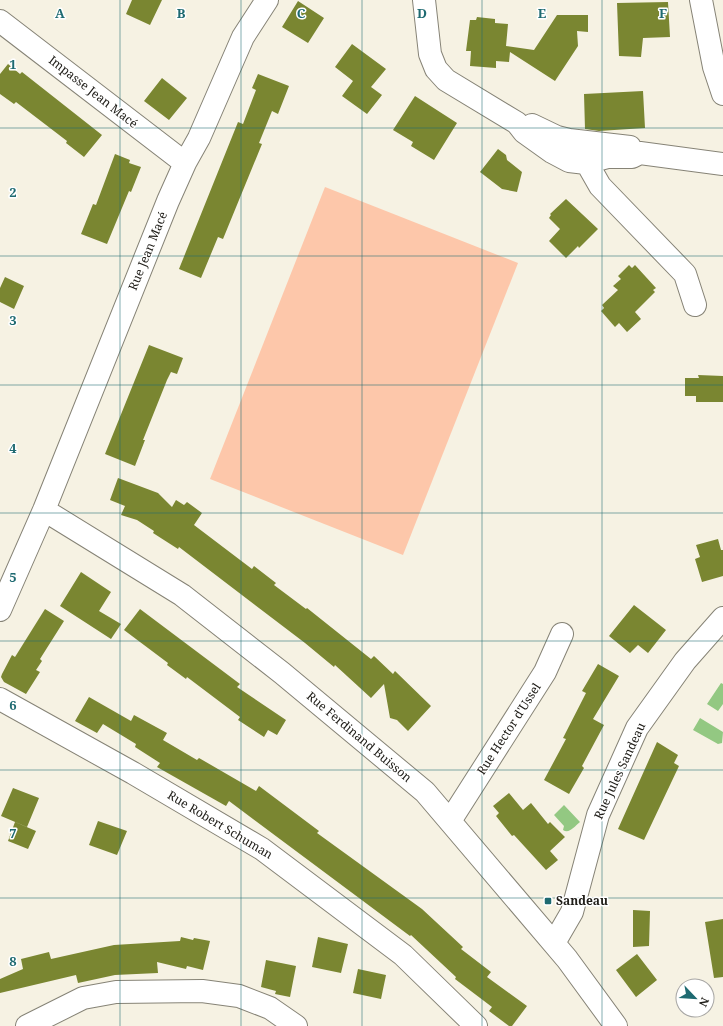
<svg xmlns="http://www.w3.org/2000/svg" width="723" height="1026" font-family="'Noto Serif',serif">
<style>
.green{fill:#fdc7aa}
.water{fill:#93c882}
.building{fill:#7a8631}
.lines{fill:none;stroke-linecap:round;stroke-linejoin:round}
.minor-casing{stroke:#868376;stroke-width:24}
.minor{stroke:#fff;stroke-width:22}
.grid{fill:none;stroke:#1e6a71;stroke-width:1;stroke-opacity:0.55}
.poi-dot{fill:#1e6a71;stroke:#fff;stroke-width:1.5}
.labels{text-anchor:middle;stroke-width:3;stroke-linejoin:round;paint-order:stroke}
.street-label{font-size:12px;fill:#22201b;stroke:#fff}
.poi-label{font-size:12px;font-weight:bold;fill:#22201b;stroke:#fff;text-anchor:start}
.grid-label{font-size:13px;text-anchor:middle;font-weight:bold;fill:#1e6a71;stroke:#fff;stroke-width:3;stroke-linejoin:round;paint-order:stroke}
</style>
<rect width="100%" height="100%" fill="#f6f2e3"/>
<path class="green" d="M 325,187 L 518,263 L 403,555 L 210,479 Z"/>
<path class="water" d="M 721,683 L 723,684 L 723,704 L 718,711 L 707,704 Z
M 700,718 L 723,732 L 722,743 L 718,744 L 693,730 Z
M 564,805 L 580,822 C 574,827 569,834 563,830 L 564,826 L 554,815 Z"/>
<path class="building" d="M 132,0 L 162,0 L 150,25 L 126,14 Z
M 298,1 L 324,18 L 308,43 L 282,27 Z
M 668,2 L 670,37 L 643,38 L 641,57 L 619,56 L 617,3 Z
M 557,15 L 588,15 L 588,32 L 577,31 L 578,46 L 555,81 L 510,52 L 509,62 L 496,61 L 496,68 L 470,66 L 471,51 L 466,51 L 470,20 L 476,20 L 477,17 L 495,19 L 495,23 L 508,24 L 506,46 L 534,50 Z
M 352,44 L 386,69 L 371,87 L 382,95 L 367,114 L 342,96 L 353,81 L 335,67 Z
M 8,64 L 20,74 L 22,72 L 102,135 L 84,157 L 66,143 L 67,141 L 16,102 L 14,104 L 0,94 L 0,74 Z
M 258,74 L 289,86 L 278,114 L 272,111 L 259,143 L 262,144 L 223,239 L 218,237 L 201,278 L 179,269 L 238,122 L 243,124 L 256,90 L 252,88 Z
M 162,78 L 187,98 L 169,120 L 144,101 Z
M 643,91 L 645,128 L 599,131 L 585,129 L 584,94 Z
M 415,96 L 457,123 L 434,160 L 411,146 L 413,142 L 393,130 Z
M 498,149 L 506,155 L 507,160 L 522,172 L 517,192 L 502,189 L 480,172 Z
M 115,154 L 130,160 L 129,163 L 141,167 L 131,192 L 129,191 L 107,244 L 81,234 L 93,204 L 96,205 Z
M 566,199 L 598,229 L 579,248 L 578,246 L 566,258 L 549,241 L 560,229 L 549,218 L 551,215 L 550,214 Z
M 629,265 L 632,268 L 635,265 L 656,288 L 653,290 L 655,292 L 635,312 L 641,319 L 627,332 L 619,323 L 615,327 L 601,311 L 604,308 L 602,305 L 618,290 L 613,286 L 621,279 L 618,276 Z
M 5,277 L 24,286 L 14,309 L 0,302 L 0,288 Z
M 149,345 L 183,358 L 177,374 L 171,372 L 167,380 L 143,440 L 145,440 L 135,466 L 105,454 Z
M 698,375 L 723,376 L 723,402 L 696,402 L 696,396 L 685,396 L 685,378 L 699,378 Z
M 118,478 L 158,493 L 172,507 L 176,500 L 184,505 L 187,502 L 202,513 L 194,525 L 252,569 L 254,566 L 276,583 L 274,585 L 306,609 L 307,608 L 371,659 L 374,656 L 393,674 L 395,671 L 431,706 L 408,731 L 397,720 L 390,718 L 384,684 L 371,698 L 335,665 L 334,667 L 305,643 L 179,547 L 178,549 L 153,533 L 154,531 L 137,520 L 121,515 L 125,506 L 110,500 Z
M 718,539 L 721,550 L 723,550 L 723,576 L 702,582 L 695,559 L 700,557 L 696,545 Z
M 81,572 L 111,592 L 99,611 L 121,624 L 111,639 L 60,606 Z
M 634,605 L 666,630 L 648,653 L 638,645 L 630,653 L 609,636 Z
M 45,609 L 64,621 L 40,659 L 42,661 L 36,670 L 40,672 L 26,694 L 4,682 L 1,677 L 2,674 L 12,655 L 15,657 Z
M 140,609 L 240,684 L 237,687 L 286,720 L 277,735 L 268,730 L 264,737 L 238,720 L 240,717 L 187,677 L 186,679 L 167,665 L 168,663 L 124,630 Z
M 598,664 L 619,676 L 593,719 L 604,725 L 582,766 L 584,768 L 569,794 L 544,780 L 566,739 L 563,738 L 586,693 L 582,691 Z
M 89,697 L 131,721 L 134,715 L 167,733 L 163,740 L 197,760 L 199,758 L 256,791 L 259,786 L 319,831 L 317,833 L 422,909 L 463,947 L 461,949 L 491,972 L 487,977 L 527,1006 L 512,1026 L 509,1026 L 489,1011 L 492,1007 L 455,979 L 456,977 L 411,935 L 410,936 L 229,801 L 226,806 L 157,767 L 160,763 L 135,747 L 136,744 L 103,724 L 97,733 L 75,721 Z
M 657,742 L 678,755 L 674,763 L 679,766 L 644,840 L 618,829 Z
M 13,788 L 39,798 L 27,827 L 1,816 Z
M 509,793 L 523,810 L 531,803 L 548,824 L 550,822 L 565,837 L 550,851 L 558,860 L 546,870 L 514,835 L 512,836 L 496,816 L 499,813 L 493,806 Z
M 98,821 L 127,831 L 117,855 L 89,845 Z
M 15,822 L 36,831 L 28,849 L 8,841 Z
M 633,910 L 650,911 L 649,946 L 633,947 Z
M 723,919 L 723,977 L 714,978 L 705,922 Z
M 181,937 L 193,940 L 194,938 L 210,941 L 203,970 L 187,966 L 186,969 L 157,962 L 158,973 L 115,975 L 78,983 L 76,975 L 0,993 L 0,979 L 23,969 L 21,959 L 49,952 L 51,959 L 114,945 L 180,941 Z
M 318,937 L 348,944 L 341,973 L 312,967 Z
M 637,954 L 657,980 L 636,997 L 616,970 Z
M 266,960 L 296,966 L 290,997 L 275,994 L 276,991 L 261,987 Z
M 358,969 L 386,975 L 381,999 L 353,993 Z"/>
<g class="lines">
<g class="minor-casing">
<path id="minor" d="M 424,0 L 430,54 L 436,69 L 446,80 L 517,123 L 524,132 L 552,152 L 569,161 L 586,163 L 608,157 L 632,157 L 640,153 L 723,164
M 701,0 L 714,67 L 723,94
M 0,21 L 185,163
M 532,125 L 557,137 L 569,140 L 630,147
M 579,141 L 580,151 L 600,186 L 685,274 L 695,305
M 44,510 L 182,595 L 282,673 L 425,792 L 567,959 L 616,1026
M 0,610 L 44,510 L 168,201 L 185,163 L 199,138 L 243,37 L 267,0
M 0,699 L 133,773 L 262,849 L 403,955 L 476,1026
M 450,821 L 545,672 L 562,634
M 554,943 L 572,912 L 598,815 L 637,728 L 685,661 L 723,618
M 27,1026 L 83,998 L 116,992 L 202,991 L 239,996 L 270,1008 L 296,1026"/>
</g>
<use href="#minor" class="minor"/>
</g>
<path class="grid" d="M 120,0 L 120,1026M 241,0 L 241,1026M 362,0 L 362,1026M 482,0 L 482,1026M 602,0 L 602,1026M 0,128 L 723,128M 0,256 L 723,256M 0,385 L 723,385M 0,513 L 723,513M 0,641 L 723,641M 0,770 L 723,770M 0,898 L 723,898"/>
<rect class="poi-dot" x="544" y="897" width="8" height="8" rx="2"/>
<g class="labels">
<g class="street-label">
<text transform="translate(93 92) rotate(38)" y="4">Impasse Jean Macé</text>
<text transform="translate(148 251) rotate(-68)" y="4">Rue Jean Macé</text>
<text transform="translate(509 729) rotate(-57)" y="4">Rue Hector d'Ussel</text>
<text transform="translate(359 737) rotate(40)" y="4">Rue Ferdinand Buisson</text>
<text transform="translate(620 771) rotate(-65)" y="4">Rue Jules Sandeau</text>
<text transform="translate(220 825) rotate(31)" y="4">Rue Robert Schuman</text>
</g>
<g class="poi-label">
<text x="556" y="905">Sandeau</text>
</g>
</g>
<g class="grid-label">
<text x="60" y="18">A</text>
<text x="181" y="18">B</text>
<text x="301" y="18">C</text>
<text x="422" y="18">D</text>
<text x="542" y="18">E</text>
<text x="663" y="18">F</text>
<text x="13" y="69">1</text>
<text x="13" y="197">2</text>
<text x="13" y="325">3</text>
<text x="13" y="453">4</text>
<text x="13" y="582">5</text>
<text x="13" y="710">6</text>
<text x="13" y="838">7</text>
<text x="13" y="966">8</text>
</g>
<g transform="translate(695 998) rotate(115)"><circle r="19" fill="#ffffff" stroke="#a7a6a4"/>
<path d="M0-3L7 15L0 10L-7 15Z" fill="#1e6a71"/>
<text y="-6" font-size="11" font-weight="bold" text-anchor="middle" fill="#22201b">N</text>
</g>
</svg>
